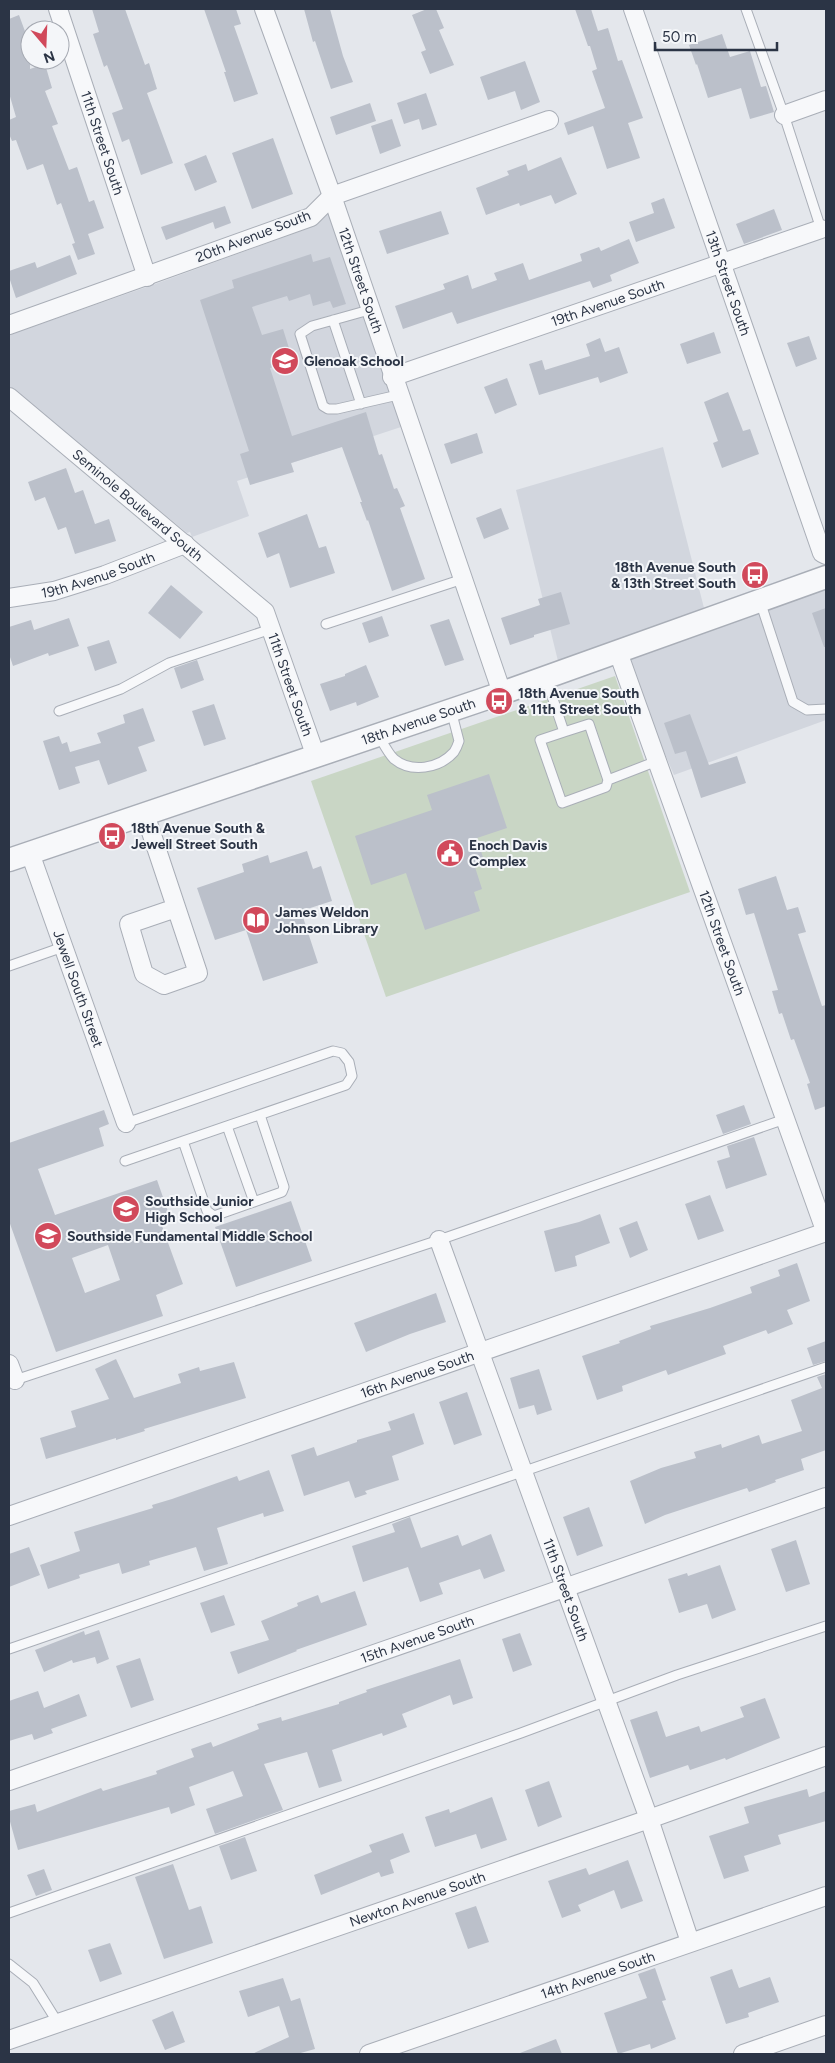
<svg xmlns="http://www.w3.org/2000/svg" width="835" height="2063" font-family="Figtree,sans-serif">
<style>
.built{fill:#d2d6de}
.green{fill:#c9d6c5}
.building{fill:#bbc0ca;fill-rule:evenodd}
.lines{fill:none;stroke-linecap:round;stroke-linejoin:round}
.service-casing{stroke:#a9aeb7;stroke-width:11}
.minor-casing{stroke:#a9aeb7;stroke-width:20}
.tertiary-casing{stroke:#a9aeb7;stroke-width:25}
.service{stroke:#f7f8fa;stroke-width:9}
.minor{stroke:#f7f8fa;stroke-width:18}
.tertiary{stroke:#f7f8fa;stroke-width:22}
.labels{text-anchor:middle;stroke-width:4;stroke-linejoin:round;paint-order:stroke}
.street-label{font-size:14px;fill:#2b3445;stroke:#f4f6f9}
.poi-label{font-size:14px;font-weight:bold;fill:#2b3445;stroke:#f4f6f9;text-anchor:start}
</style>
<rect width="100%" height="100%" fill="#e4e7ec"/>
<path class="built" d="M 328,213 L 401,427 L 237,481 L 249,516 L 192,537 L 190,532 L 187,533 L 9,386 L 9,335 L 158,283 L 314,226 Z
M 663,447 L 704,608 L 801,576 L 558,661 L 516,490 Z
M 826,587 L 826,720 L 674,775 L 658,738 L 629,658 Z"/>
<path class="green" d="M 615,676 L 690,892 L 386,997 L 311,781 Z"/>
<path class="building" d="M 92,9 L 125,9 L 145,65 L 149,63 L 157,89 L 147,93 L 173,163 L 141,175 L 129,139 L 122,142 L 112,113 L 123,109 L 107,65 L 104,67 L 93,34 L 99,32 Z
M 204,9 L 236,9 L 241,24 L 234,26 L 258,94 L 234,102 L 224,72 L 226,72 Z
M 304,9 L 330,9 L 343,56 L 353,82 L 331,89 L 315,41 L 313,42 Z
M 427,9 L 436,9 L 444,28 L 439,30 L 454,65 L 430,74 L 421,52 L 426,50 L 412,15 Z
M 575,9 L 591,9 L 598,31 L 608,28 L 618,61 L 622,60 L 643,118 L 628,123 L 640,158 L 607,169 L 593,126 L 568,135 L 564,123 L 605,108 L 592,71 L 597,69 L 590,46 L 588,46 Z
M 19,15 L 30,45 L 30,69 L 45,64 L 52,88 L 45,91 L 58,124 L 52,126 L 69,170 L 77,167 L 89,202 L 94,200 L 104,228 L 88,234 L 95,254 L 78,260 L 72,244 L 75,243 L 61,203 L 57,205 L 43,164 L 27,170 L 16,140 L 12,141 L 9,134 L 9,120 L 16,117 L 9,93 L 9,19 Z
M 722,34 L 730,57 L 750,51 L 761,87 L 766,86 L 774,112 L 750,119 L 741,88 L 708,98 L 697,64 L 696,65 L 689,45 Z
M 525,61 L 540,102 L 521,110 L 515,91 L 488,100 L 480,77 Z
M 426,93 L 437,125 L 422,130 L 419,119 L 404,124 L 397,103 Z
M 370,103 L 376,121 L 336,135 L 330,117 Z
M 392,119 L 401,146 L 380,154 L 371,126 Z
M 273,138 L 293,194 L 252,209 L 232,153 Z
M 206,155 L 217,182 L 195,191 L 184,164 Z
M 561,157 L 577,194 L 555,204 L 551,195 L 520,206 L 519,203 L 486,215 L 476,188 L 509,175 L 507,171 L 526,164 L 528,171 Z
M 664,198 L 675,228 L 636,242 L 629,222 L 654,213 L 651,203 Z
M 225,206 L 231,223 L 215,229 L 213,222 L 166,240 L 161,227 Z
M 774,209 L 782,230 L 744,244 L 736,224 Z
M 441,211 L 449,234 L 387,254 L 379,231 Z
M 629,239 L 639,263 L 610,275 L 612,281 L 593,288 L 590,281 L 457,324 L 452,312 L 403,329 L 395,306 L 445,289 L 443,284 L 468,275 L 472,289 L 497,280 L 494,273 L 523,263 L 529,280 L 582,261 L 580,254 L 599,247 L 601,251 Z
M 311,254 L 313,262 L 330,257 L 346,304 L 333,308 L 330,301 L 313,306 L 310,294 L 289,301 L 287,296 L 252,307 L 262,335 L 283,329 L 293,361 L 270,368 L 292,436 L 366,412 L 379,455 L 382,454 L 394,489 L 397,488 L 405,506 L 400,508 L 425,579 L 392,591 L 368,520 L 367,521 L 360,502 L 362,502 L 342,447 L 291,463 L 294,472 L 250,485 L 240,454 L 249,451 L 200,300 L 234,288 L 232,280 Z
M 70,255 L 77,274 L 16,298 L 9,277 L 9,271 L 35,262 L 37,268 Z
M 714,332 L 721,353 L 687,364 L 680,344 Z
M 809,336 L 817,359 L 796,367 L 787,343 Z
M 600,338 L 605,352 L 619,347 L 628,373 L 600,383 L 598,377 L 539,395 L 529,364 L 542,360 L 545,370 L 590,356 L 586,344 Z
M 507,378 L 517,405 L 495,414 L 484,387 Z
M 728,392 L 743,431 L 750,429 L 759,454 L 722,468 L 713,443 L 718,441 L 704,402 Z
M 477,433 L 483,453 L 451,464 L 444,444 Z
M 66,468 L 75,493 L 83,490 L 95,524 L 109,519 L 116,541 L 75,554 L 66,527 L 58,530 L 45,497 L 35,501 L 28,482 Z
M 501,508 L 509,529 L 484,539 L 476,518 Z
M 307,514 L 319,548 L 326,546 L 335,573 L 290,588 L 279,553 L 267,558 L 258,533 Z
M 171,585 L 203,612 L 180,639 L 148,613 Z
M 561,592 L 570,624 L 534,635 L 534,637 L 510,645 L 501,618 L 540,605 L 538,599 Z
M 826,608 L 826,647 L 824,647 L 812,613 Z
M 382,616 L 389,636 L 369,643 L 362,623 Z
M 69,618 L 79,646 L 49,656 L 48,653 L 13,666 L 9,654 L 9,627 L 31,620 L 34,630 Z
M 449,619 L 464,660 L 445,666 L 430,625 Z
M 109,640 L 117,663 L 95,671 L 87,647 Z
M 197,660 L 204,680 L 181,689 L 174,668 Z
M 366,665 L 379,697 L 357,706 L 356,702 L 330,711 L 320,684 L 345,676 L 345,674 Z
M 214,704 L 226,739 L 204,746 L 192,711 Z
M 143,708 L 155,741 L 138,747 L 147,771 L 108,785 L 99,760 L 75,767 L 80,783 L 59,790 L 43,741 L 59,736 L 62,744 L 67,742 L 70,752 L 101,743 L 97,733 L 125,723 L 123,715 Z
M 690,714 L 709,765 L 737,756 L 746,783 L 701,798 L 686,751 L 675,754 L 664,723 Z
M 489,774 L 507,828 L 477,838 L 485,864 L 475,867 L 482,889 L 474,892 L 480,911 L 425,930 L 406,873 L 371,885 L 355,836 L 432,810 L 427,795 Z
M 307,851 L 313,869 L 321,866 L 332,901 L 301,911 L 318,963 L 263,981 L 246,930 L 215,940 L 197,888 L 244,872 L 242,864 L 268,855 L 270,863 Z
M 776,876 L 787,910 L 798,907 L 806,932 L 798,934 L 822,1006 L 826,1005 L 826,1106 L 815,1110 L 807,1084 L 810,1083 L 794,1039 L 791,1040 L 782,1013 L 779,1014 L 772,991 L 778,990 L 754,913 L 746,915 L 738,889 Z
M 744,1105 L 751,1124 L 723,1134 L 716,1115 Z
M 104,1110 L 109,1124 L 99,1128 L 104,1146 L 38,1169 L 55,1215 L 157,1180 L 172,1223 L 162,1226 L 183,1284 L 156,1295 L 163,1316 L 56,1352 L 9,1221 L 9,1143 ZM 108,1245 L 120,1280 L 85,1293 L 72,1258 Z
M 754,1137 L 767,1175 L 726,1189 L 717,1161 L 730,1157 L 727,1146 Z
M 710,1195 L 724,1231 L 698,1240 L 685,1204 Z
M 291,1201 L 312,1261 L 236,1287 L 215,1227 Z
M 600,1214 L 610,1243 L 575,1256 L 577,1266 L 555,1272 L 544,1231 L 579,1222 Z
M 637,1221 L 648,1250 L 630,1258 L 619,1228 Z
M 797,1263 L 810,1301 L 787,1310 L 793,1324 L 768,1334 L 766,1330 L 723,1346 L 726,1354 L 668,1375 L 666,1370 L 622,1386 L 623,1391 L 597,1400 L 582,1356 L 620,1343 L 619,1341 L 651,1329 L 650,1326 L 710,1308 L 752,1293 L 750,1287 L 780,1276 L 778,1270 Z
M 436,1293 L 446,1322 L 410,1334 L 366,1352 L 354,1323 Z
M 826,1341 L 826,1361 L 813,1365 L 807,1348 Z
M 116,1359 L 134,1398 L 181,1383 L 178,1374 L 199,1367 L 200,1371 L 234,1362 L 246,1398 L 144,1429 L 145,1431 L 116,1440 L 116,1438 L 46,1459 L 40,1438 L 76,1427 L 71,1411 L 109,1399 L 95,1369 Z
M 539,1369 L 552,1410 L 537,1415 L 534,1405 L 519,1409 L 510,1378 Z
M 826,1374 L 826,1450 L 801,1459 L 804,1470 L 775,1480 L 776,1482 L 749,1492 L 747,1488 L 665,1515 L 645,1524 L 630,1481 L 661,1468 L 696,1458 L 694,1452 L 721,1444 L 722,1448 L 759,1435 L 762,1444 L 802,1431 L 791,1400 L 822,1388 L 817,1377 Z
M 467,1392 L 482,1435 L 454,1445 L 439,1402 Z
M 414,1413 L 424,1444 L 392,1456 L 399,1480 L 365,1491 L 367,1494 L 355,1498 L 349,1481 L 304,1496 L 291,1455 L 314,1447 L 317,1456 L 357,1442 L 357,1440 L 391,1430 L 388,1422 Z
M 269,1470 L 284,1511 L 264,1517 L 263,1513 L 217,1528 L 228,1564 L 204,1571 L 196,1547 L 149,1561 L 150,1565 L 122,1574 L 119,1563 L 79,1575 L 80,1578 L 48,1589 L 40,1565 L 80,1551 L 74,1532 L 153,1508 L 152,1505 L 172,1499 L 237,1476 L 239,1481 Z
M 589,1507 L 603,1546 L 577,1556 L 563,1517 Z
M 410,1517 L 421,1548 L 458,1535 L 462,1546 L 491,1534 L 505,1571 L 484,1579 L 480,1569 L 439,1583 L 443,1594 L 420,1602 L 408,1567 L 363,1582 L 352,1546 L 395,1532 L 392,1524 Z
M 796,1540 L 810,1584 L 786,1592 L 771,1549 Z
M 29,1547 L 40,1575 L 9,1587 L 9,1554 Z
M 720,1565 L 736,1610 L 712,1619 L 707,1604 L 679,1613 L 668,1579 L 687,1573 L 688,1576 Z
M 355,1591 L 367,1625 L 296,1650 L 297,1651 L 238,1674 L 230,1652 L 269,1640 L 261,1621 L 298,1606 L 297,1603 L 318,1595 L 321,1603 Z
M 224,1595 L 235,1625 L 211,1633 L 200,1603 Z
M 99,1630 L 109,1659 L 97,1664 L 95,1657 L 73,1663 L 72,1660 L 44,1672 L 35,1650 L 84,1631 L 85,1635 Z
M 520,1633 L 532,1665 L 513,1672 L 502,1639 Z
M 140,1658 L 154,1700 L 131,1708 L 116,1666 Z
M 460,1659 L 473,1698 L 453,1705 L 450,1695 L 402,1714 L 407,1727 L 383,1736 L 382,1733 L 332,1750 L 342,1781 L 319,1788 L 307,1752 L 264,1764 L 283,1810 L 215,1834 L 206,1809 L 243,1796 L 233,1771 L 189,1787 L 195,1805 L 171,1814 L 169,1807 L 18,1850 L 9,1818 L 9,1811 L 35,1804 L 37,1812 L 101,1788 L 103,1791 L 157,1774 L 156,1771 L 194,1757 L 191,1749 L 211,1742 L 213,1747 L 259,1729 L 257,1724 L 281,1717 L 282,1721 L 339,1704 L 339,1702 L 367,1692 L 366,1690 Z
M 38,1691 L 44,1708 L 79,1694 L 87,1716 L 51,1729 L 53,1733 L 34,1740 L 32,1734 L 9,1741 L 9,1701 Z
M 765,1698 L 780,1738 L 726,1760 L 725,1758 L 690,1770 L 688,1765 L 650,1778 L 630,1720 L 657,1711 L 666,1737 L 699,1726 L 701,1732 L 744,1717 L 740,1707 Z
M 549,1781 L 562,1817 L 538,1827 L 525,1790 Z
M 807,1789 L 809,1797 L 826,1791 L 826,1821 L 778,1835 L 781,1844 L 744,1856 L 749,1871 L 724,1879 L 709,1836 L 749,1823 L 744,1807 Z
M 492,1797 L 507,1840 L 481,1849 L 476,1834 L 435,1847 L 425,1817 L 449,1809 L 450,1813 Z
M 403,1833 L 410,1852 L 390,1860 L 394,1873 L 381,1877 L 379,1872 L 321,1895 L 314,1875 L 372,1852 L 369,1845 Z
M 245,1837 L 257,1871 L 231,1880 L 219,1846 Z
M 628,1860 L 643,1901 L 621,1909 L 614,1890 L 578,1905 L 581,1911 L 562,1918 L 548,1881 L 586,1868 L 589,1875 Z
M 173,1864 L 189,1910 L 201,1906 L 213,1943 L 164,1959 L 135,1877 Z
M 44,1869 L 52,1890 L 36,1896 L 27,1875 Z
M 476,1906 L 489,1942 L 468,1949 L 455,1913 Z
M 110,1943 L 122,1974 L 100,1982 L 88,1950 Z
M 655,1968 L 666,2000 L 662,2001 L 676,2039 L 651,2049 L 650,2044 L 618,2054 L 604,2013 L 647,1998 L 638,1974 Z
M 732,1969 L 739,1988 L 770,1977 L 779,2002 L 748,2013 L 749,2017 L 726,2024 L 710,1977 Z
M 283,1978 L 291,2001 L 300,1998 L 315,2049 L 297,2054 L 252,2054 L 289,2037 L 279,2006 L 248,2017 L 239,1991 Z
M 173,2011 L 185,2042 L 165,2050 L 152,2020 Z
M 556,2039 L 562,2054 L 521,2054 L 520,2053 Z"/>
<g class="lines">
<g class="service-casing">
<path id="service" d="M 746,9 L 784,115 L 821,229
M 369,310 L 312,326 L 300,334 L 323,406 L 328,409 L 337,409 L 398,395
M 333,320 L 361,404
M 760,601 L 793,702 L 807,710 L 826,709
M 326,624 L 463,579
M 546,678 L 564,732 L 589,724 L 608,780 L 657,761
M 59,711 L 121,689 L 169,663 L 271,629
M 564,732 L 540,740 L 562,803 L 606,787 L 608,780
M 379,736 C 383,743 388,753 394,759 C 411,773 439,769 454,752 C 456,749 458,744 459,741 L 451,710
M 9,966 L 63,947
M 227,1126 L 254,1202
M 183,1141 L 207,1211 L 214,1216 L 282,1192 L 284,1187 L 260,1115
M 125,1161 L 346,1085 L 352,1076 L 349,1062 L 342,1053 L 333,1051 L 126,1123
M 15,1380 L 439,1240 L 785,1119
M 9,1649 L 826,1367
M 9,1913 L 521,1733 L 677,1675 L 826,1626
M 9,1964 L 33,1983 L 58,2023"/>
</g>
<g class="minor-casing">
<g id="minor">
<path id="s1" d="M 58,9 L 147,277"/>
<path id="s2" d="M 264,9 L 332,196 L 502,693"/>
<path id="s3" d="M 633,9 L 822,553 L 826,555"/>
<path d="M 784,115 L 826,100"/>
<path d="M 9,325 L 311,217 L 332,196 L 549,120"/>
<path id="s4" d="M 392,377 L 821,229"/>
<path id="s5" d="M 9,397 L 265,612 L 316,757"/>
<path id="s6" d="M 9,598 L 54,591 L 105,575 L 185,544"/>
<path id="s7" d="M 618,652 L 826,1233"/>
<path d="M 145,814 L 198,973 L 164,985 L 144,974 L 129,924 L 176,908"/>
<path id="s8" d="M 30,853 L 126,1123"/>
<path id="s9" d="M 439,1240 L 649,1819 L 690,1942"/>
<path d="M 9,1364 L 15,1380"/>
<path id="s10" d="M 9,1516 L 826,1232"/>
<path id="s11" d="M 9,1781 L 826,1497"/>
<path id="s12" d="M 9,2040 L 649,1819 L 826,1756"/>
<path id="s13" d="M 369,2054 L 826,1896"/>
<path d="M 743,2054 L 826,2025"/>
</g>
</g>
<g class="tertiary-casing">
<g id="tertiary">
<path id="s14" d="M 9,860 L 502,693 L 826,577"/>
</g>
</g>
<use href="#service" class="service"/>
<use href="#minor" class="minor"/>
<use href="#tertiary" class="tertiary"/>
</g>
<defs>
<g id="school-disc" transform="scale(1.4375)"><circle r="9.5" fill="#d1495b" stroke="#f4f6f9"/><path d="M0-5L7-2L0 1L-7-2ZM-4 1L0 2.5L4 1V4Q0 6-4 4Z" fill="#fff"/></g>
<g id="bus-disc" transform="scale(1.4375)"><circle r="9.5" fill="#d1495b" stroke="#f4f6f9"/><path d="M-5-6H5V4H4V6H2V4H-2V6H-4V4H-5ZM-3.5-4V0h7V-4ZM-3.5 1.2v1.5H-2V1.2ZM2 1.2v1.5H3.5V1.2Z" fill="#fff"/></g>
<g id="civic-disc" transform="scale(1.4375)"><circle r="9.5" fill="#d1495b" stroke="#f4f6f9"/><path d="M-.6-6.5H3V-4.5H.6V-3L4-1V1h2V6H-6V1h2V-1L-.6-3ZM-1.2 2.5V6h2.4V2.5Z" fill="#fff"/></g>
<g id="library-disc" transform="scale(1.4375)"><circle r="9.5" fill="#d1495b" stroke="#f4f6f9"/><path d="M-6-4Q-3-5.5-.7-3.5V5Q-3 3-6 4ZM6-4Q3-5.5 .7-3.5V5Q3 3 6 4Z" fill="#fff"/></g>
</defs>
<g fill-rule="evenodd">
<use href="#school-disc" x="285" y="361"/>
<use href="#bus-disc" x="755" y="575"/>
<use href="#bus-disc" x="499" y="701"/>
<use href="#bus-disc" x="112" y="836"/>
<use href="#civic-disc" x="450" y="853"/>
<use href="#library-disc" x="256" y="920"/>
<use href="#school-disc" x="126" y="1209"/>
<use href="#school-disc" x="48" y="1236"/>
</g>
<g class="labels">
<g class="street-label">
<text dy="5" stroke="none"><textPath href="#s1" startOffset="141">11th Street South</textPath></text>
<text transform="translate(253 236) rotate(-21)" y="5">20th Avenue South</text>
<text dy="5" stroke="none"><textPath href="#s2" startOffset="288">12th Street South</textPath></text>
<text dy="5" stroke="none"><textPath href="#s3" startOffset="290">13th Street South</textPath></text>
<text dy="5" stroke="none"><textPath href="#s4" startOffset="228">19th Avenue South</textPath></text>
<text dy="5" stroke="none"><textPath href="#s5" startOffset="168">Seminole Boulevard South</textPath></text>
<text dy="5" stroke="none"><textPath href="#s6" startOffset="92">19th Avenue South</textPath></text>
<text dy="5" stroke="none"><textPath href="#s5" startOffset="411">11th Street South</textPath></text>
<text dy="5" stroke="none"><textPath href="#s14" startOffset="432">18th Avenue South</textPath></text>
<text dy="5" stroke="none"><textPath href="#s7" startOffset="309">12th Street South</textPath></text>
<text dy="5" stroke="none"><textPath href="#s8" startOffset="144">Jewell South Street</textPath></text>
<text dy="5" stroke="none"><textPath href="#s10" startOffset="432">16th Avenue South</textPath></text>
<text dy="5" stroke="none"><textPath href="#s9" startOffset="372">11th Street South</textPath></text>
<text dy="5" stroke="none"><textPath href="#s11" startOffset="432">15th Avenue South</textPath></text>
<text dy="5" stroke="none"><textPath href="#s12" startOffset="432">Newton Avenue South</textPath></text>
<text dy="5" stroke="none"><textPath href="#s13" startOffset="242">14th Avenue South</textPath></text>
</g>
<g class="poi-label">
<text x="304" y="366">Glenoak School</text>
<text x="736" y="572" text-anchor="end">18th Avenue South<tspan x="736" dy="16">&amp; 13th Street South</tspan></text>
<text x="518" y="698">18th Avenue South<tspan x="518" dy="16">&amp; 11th Street South</tspan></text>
<text x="131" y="833">18th Avenue South &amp;<tspan x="131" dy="16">Jewell Street South</tspan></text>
<text x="469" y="850">Enoch Davis<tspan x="469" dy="16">Complex</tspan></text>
<text x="275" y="917">James Weldon<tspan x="275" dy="16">Johnson Library</tspan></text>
<text x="145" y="1206">Southside Junior<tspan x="145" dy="16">High School</tspan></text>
<text x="67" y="1241">Southside Fundamental Middle School</text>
</g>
</g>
<rect width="835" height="2063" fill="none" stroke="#2b3445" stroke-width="20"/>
<g transform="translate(45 45) rotate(161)"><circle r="24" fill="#f4f6f9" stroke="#a4a8b1"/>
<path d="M0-4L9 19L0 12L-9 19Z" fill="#d1495b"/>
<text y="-8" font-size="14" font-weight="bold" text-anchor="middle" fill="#2b3445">N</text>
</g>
<path d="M655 42v8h122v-8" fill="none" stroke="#2b3445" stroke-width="2.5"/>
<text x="662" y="42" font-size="15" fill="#2b3445" stroke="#f4f6f9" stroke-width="4" paint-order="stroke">50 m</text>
</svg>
